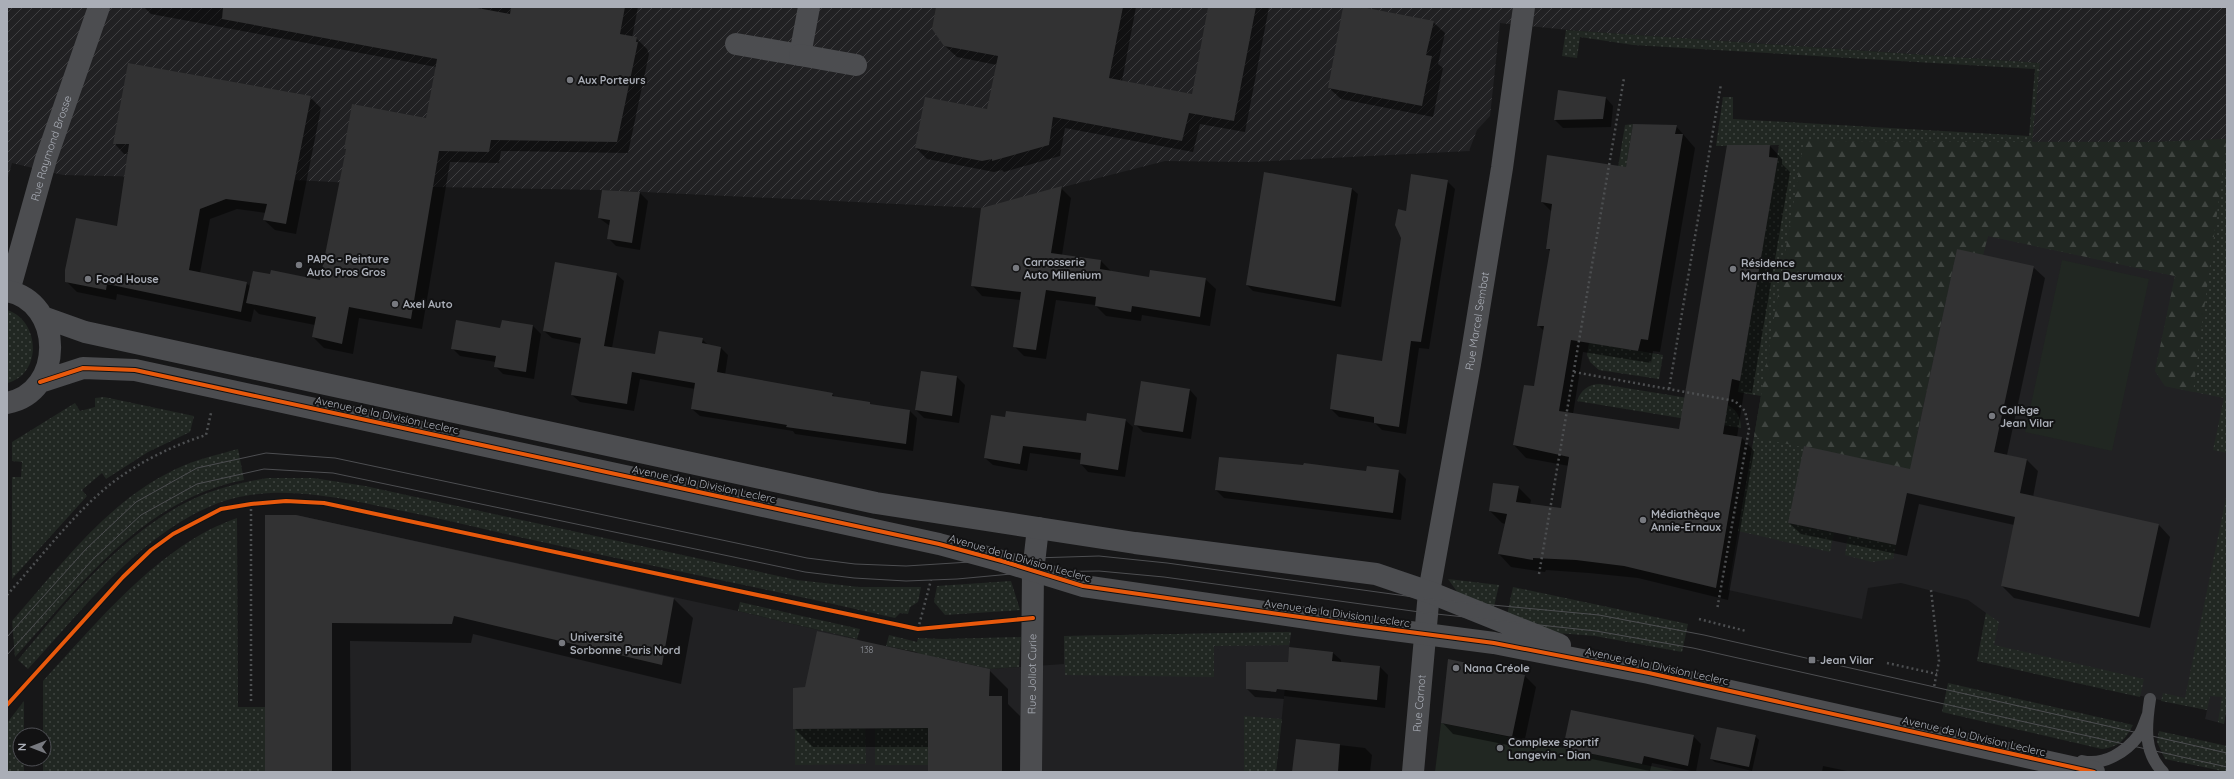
<svg xmlns="http://www.w3.org/2000/svg" width="2234" height="779" font-family="Quicksand,sans-serif">
<style>
.built{fill:#212123}
.industrial{fill:url(#industrial-furrows)}
.grass{fill:url(#grass-dots)}
.forest{fill:url(#forest-firs)}
.pitch{fill:#212722}
.shadow{fill:#0007}
.building{fill:#323233}
.lines{fill:none;stroke-linecap:round;stroke-linejoin:round}
.path{stroke:#4d4f51;stroke-width:2.5;stroke-dasharray:2 3;stroke-linecap:butt}
.service{stroke:#4c4d50;stroke-width:12}
.minor{stroke:#4c4d50;stroke-width:22}
.tertiary{stroke:#4c4d50;stroke-width:22}
.tram{stroke:#4d4e51;stroke-width:1}
.cycleway-casing{stroke:#121213;stroke-width:6}
.cycleway{stroke:#e8590c;stroke-width:4}
.poi-dot{fill:#77797f;stroke:#121213;stroke-width:1.5}
.labels{text-anchor:middle;stroke-width:4;stroke-linejoin:round;paint-order:stroke}
.number-label{font-size:9px;fill:#8c8f96}
.poi-label{font-size:11px;font-weight:bold;fill:#aaaeb7;stroke:#121213;text-anchor:start}
.street-label{font-size:11px;fill:#aaaeb7;stroke:#121213}
</style>
<defs>
<pattern id="industrial-furrows" width="10" height="10" patternUnits="userSpaceOnUse"><rect width="10" height="10" fill="#212123"/><path d="M-1 1l2-2M0 10L10 0M9 11l2-2" fill="none" stroke="#3f3f41"/></pattern>
<pattern id="grass-dots" width="8" height="8" patternUnits="userSpaceOnUse"><rect width="8" height="8" fill="#212722"/><path d="M2 2h.1M6 6h.1" fill="none" stroke="#3f4440" stroke-width="1.8" stroke-linecap="round"/></pattern>
<pattern id="forest-firs" width="22" height="20" patternUnits="userSpaceOnUse"><rect width="22" height="20" fill="#212722"/><path d="M5 1l3.5 6h-7zM16 11l3.5 6h-7z" fill="#3f4440"/></pattern>
</defs>
<rect width="100%" height="100%" fill="#171718"/>
<path class="built" d="M 2227,139 L 2227,705 L 2224,724 L 2205,719 L 2207,710 L 1977,661 L 1986,613 L 1968,600 L 1901,583 L 1868,588 L 1862,619 L 1728,590 L 1804,141 L 2156,142 Z
M 265,515 L 296,515 L 738,611 L 857,639 L 859,640 L 858,648 L 880,645 L 916,653 L 941,666 L 942,658 L 990,669 L 1064,664 L 1064,636 L 1291,632 L 1276,772 L 265,772 Z"/>
<path class="industrial" d="M 7,7 L 2227,7 L 2227,139 L 2156,142 L 2031,142 L 2040,63 L 1579,31 L 1500,23 L 1490,116 L 1477,130 L 1469,151 L 1251,162 L 1165,161 L 981,208 L 602,190 L 433,187 L 294,180 L 63,175 L 12,163 L 7,181 Z"/>
<path class="grass" d="M 1566,30 L 2040,63 L 2032,142 L 2156,142 L 2226,139 L 2227,136 L 2227,453 L 2213,450 L 2224,398 L 2165,386 L 2155,371 L 2175,276 L 1988,236 L 1983,255 L 1957,250 L 1917,434 L 1920,435 L 1788,523 L 1834,533 L 1830,552 L 1738,531 L 1761,396 L 1738,392 L 1779,145 L 1716,146 L 1723,97 L 1733,97 L 1733,119 L 2029,136 L 2035,69 L 1633,45 L 1580,37 L 1577,58 L 1562,56 Z
M 1633,124 L 1598,344 L 1663,355 L 1659,379 L 1599,370 L 1590,362 L 1587,355 L 1625,125 Z
M 7,310 C 40,320 43,374 7,383 Z
M 1601,384 L 1725,404 C 1736,408 1741,417 1741,428 L 1577,401 C 1581,390 1588,384 1601,384 Z
M 104,397 L 194,416 L 190,432 L 148,452 L 106,479 L 102,473 L 82,490 L 87,496 L 12,579 L 12,477 L 21,477 L 22,462 L 12,461 L 12,442 L 75,403 L 80,411 L 95,407 L 95,398 Z
M 238,449 L 244,480 C 142,500 81,585 15,657 L 12,621 C 63,563 111,496 185,465 C 202,458 220,454 238,449 Z
M 267,478 L 313,478 L 365,486 L 797,580 L 859,587 L 921,587 L 918,602 L 910,607 L 908,614 L 900,613 L 895,618 C 781,592 666,569 551,544 C 498,533 446,519 393,509 C 335,497 268,481 211,506 C 136,538 83,610 28,669 L 18,660 C 66,602 116,540 183,504 C 209,490 238,483 267,478 Z
M 2227,493 L 2227,705 L 2224,724 L 2218,722 L 2222,697 L 2210,696 L 2207,710 L 2161,701 L 2163,693 L 2185,698 Z
M 237,518 L 238,707 L 265,707 L 265,772 L 43,772 L 43,681 C 98,622 159,545 237,518 Z
M 1848,535 L 1896,545 L 1893,559 L 1872,562 L 1845,555 Z
M 1448,579 L 1499,585 L 1493,611 L 1458,593 Z
M 1011,581 L 1020,610 L 945,615 L 934,602 L 937,586 Z
M 1513,587 L 1688,624 L 1682,652 L 1595,636 L 1557,633 L 1507,615 Z
M 740,602 L 860,629 L 857,639 L 738,611 Z
M 1986,613 L 1999,622 L 1994,645 L 2144,679 L 2140,697 L 1977,661 Z
M 1291,632 L 1289,645 L 1214,646 L 1214,677 L 1065,675 L 1064,636 Z
M 889,635 L 917,642 L 918,638 L 942,639 L 1021,637 L 1019,667 L 990,669 L 942,658 L 941,666 L 916,652 L 886,646 Z
M 1948,683 L 2133,725 C 2125,740 2119,747 2102,749 L 1942,712 Z
M 24,701 L 24,735 L 20,735 L 20,759 L 24,759 L 24,772 L 7,772 L 7,723 Z
M 1244,716 L 1282,719 L 1276,772 L 1244,772 Z
M 865,728 L 866,764 L 795,765 L 795,729 Z
M 875,728 L 928,728 L 928,765 L 875,765 Z
M 2159,731 L 2227,746 L 2227,772 L 2165,759 L 2157,742 Z"/>
<path class="forest" d="M 2227,139 L 2193,392 L 2165,386 L 2155,371 L 2175,276 L 1988,236 L 1983,255 L 1957,250 L 1917,434 L 1920,435 L 1912,470 L 1754,437 L 1804,141 L 2156,142 Z"/>
<path class="pitch" d="M 2062,260 L 2149,279 L 2112,451 L 2025,432 Z
M 1441,723 L 1680,772 L 1435,772 Z"/>
<path class="shadow" d="M 144,7 L 638,7 L 632,38 L 636,38 L 647,49 L 649,54 L 628,153 L 501,151 L 499,163 L 450,162 L 422,329 L 359,318 L 353,354 L 324,348 L 313,337 L 315,325 L 259,314 L 254,309 L 251,322 L 117,294 L 116,300 L 77,292 L 66,281 L 118,227 L 129,154 L 124,154 L 114,143 L 310,97 L 321,108 L 296,234 L 275,230 L 264,220 L 266,213 L 237,209 L 210,219 L 200,273 L 246,283 L 251,287 L 320,281 L 347,150 L 345,149 L 427,119 L 436,67 L 151,14 Z
M 937,7 L 1136,7 L 1122,81 L 1193,95 L 1209,7 L 1269,7 L 1245,132 L 1200,124 L 1193,152 L 1065,128 L 1060,156 L 1004,172 L 1002,170 L 994,172 L 927,159 L 916,148 L 988,110 L 997,65 L 957,57 L 945,46 Z
M 1344,7 L 1356,7 L 1433,22 L 1445,33 L 1438,64 L 1443,68 L 1433,117 L 1341,99 L 1329,88 Z
M 1559,91 L 1606,98 L 1613,106 L 1611,127 L 1563,128 L 1555,120 Z
M 1676,126 L 1695,148 L 1660,352 L 1653,351 L 1651,363 L 1583,352 L 1573,414 L 1680,430 L 1770,146 L 1782,159 L 1782,164 L 1790,172 L 1752,393 L 1744,392 L 1737,437 L 1742,438 L 1754,451 L 1728,600 L 1638,578 L 1589,573 L 1546,570 L 1545,572 L 1511,567 L 1499,554 L 1505,524 L 1502,523 L 1490,511 L 1518,487 L 1531,500 L 1530,505 L 1562,509 L 1569,466 L 1526,458 L 1514,445 L 1535,388 L 1544,331 L 1538,325 L 1551,252 L 1547,248 L 1552,212 L 1542,202 L 1627,168 Z
M 1265,173 L 1352,189 L 1358,194 L 1341,307 L 1253,291 L 1247,285 Z
M 1447,181 L 1455,189 L 1429,349 L 1419,348 L 1406,434 L 1382,430 L 1375,423 L 1339,417 L 1331,409 L 1383,362 L 1406,212 Z
M 1061,188 L 1071,198 L 1062,255 L 1101,261 L 1112,272 L 1150,278 L 1205,279 L 1216,289 L 1210,326 L 1142,315 L 1141,321 L 1106,316 L 1095,305 L 1056,300 L 1046,359 L 1024,356 L 1014,346 L 1021,300 L 982,296 L 972,285 Z
M 640,193 L 648,201 L 640,250 L 616,246 L 608,238 L 610,226 L 599,218 Z
M 2033,267 L 2045,278 L 2007,455 L 2027,460 L 2038,471 L 2033,497 L 2159,525 L 2170,537 L 2150,628 L 2014,598 L 2002,586 L 2014,525 L 1919,504 L 1907,556 L 1801,534 L 1789,523 L 1910,470 Z
M 616,274 L 624,281 L 612,348 L 656,355 L 702,339 L 709,346 L 721,348 L 728,355 L 725,375 L 832,394 L 836,398 L 869,403 L 872,405 L 910,411 L 917,418 L 913,451 L 795,434 L 793,431 L 700,416 L 692,409 L 695,389 L 640,379 L 634,411 L 580,402 L 572,395 L 581,344 L 552,338 L 544,331 Z
M 533,326 L 541,334 L 534,379 L 503,374 L 495,366 L 496,362 L 460,356 L 452,348 L 501,329 Z
M 922,372 L 957,377 L 965,385 L 959,423 L 924,418 L 916,410 Z
M 1190,390 L 1197,398 L 1191,439 L 1143,432 L 1135,424 Z
M 1006,418 L 1087,422 L 1125,420 L 1133,427 L 1125,477 L 1088,472 L 1081,464 L 1081,460 L 1030,453 L 1027,471 L 993,465 L 985,458 Z
M 1398,471 L 1406,479 L 1401,520 L 1224,498 L 1216,490 L 1367,472 Z
M 266,516 L 674,599 L 693,618 L 681,684 L 473,634 L 471,643 L 350,641 L 351,772 L 266,772 Z
M 1333,653 L 1341,660 L 1341,663 L 1380,667 L 1388,675 L 1385,708 L 1284,696 L 1284,699 L 1255,697 L 1247,689 L 1289,663 Z
M 989,670 L 1008,689 L 1008,704 L 1020,716 L 1021,772 L 929,772 L 929,747 L 813,747 L 794,728 Z
M 1525,676 L 1536,687 L 1523,748 L 1453,734 L 1442,722 Z
M 1693,736 L 1701,744 L 1696,772 L 1652,763 L 1650,771 L 1572,755 L 1564,748 Z
M 1755,736 L 1759,740 L 1752,771 L 1715,762 L 1711,759 Z
M 1296,740 L 1365,748 L 1372,755 L 1370,772 L 1293,772 Z
M 1823,766 L 1852,772 L 1822,772 Z"/>
<path class="building" d="M 223,7 L 472,7 L 510,14 L 511,7 L 625,7 L 620,34 L 637,37 L 636,42 L 638,42 L 617,142 L 491,140 L 489,152 L 439,151 L 411,319 L 349,307 L 342,344 L 312,337 L 316,317 L 246,303 L 253,271 L 270,274 L 271,270 L 320,280 L 346,149 L 344,149 L 352,104 L 426,118 L 437,59 L 222,19 Z
M 936,7 L 1123,7 L 1109,78 L 1192,94 L 1208,7 L 1256,7 L 1234,121 L 1189,113 L 1182,141 L 1053,117 L 1049,145 L 992,161 L 992,159 L 982,161 L 915,148 L 925,97 L 987,109 L 998,56 L 944,46 L 932,29 Z
M 1343,7 L 1362,7 L 1434,21 L 1426,55 L 1432,56 L 1422,106 L 1328,88 Z
M 128,63 L 311,96 L 286,224 L 263,220 L 267,204 L 226,199 L 200,209 L 189,270 L 247,282 L 241,312 L 107,284 L 106,290 L 65,282 L 65,270 L 76,218 L 117,226 L 129,144 L 113,144 Z
M 1558,90 L 1606,97 L 1603,119 L 1554,120 Z
M 1633,124 L 1677,125 L 1675,134 L 1683,134 L 1648,340 L 1641,339 L 1638,351 L 1571,340 L 1559,411 L 1679,429 L 1727,145 L 1770,145 L 1769,157 L 1778,158 L 1740,381 L 1732,379 L 1723,434 L 1742,437 L 1716,588 L 1624,566 L 1576,560 L 1533,558 L 1533,560 L 1498,554 L 1507,514 L 1489,511 L 1493,483 L 1519,486 L 1516,502 L 1561,508 L 1569,457 L 1513,445 L 1524,385 L 1534,386 L 1544,326 L 1537,326 L 1550,249 L 1546,249 L 1552,204 L 1541,202 L 1547,155 L 1626,167 Z
M 1264,172 L 1352,188 L 1335,301 L 1246,285 Z
M 1411,174 L 1448,180 L 1421,342 L 1411,341 L 1399,427 L 1374,423 L 1374,417 L 1330,409 L 1337,354 L 1382,361 L 1401,238 L 1395,225 L 1398,209 L 1406,211 Z
M 1062,186 L 1051,253 L 1101,260 L 1100,269 L 1149,277 L 1150,270 L 1206,278 L 1200,317 L 1132,306 L 1131,312 L 1095,306 L 1096,297 L 1046,290 L 1036,350 L 1013,347 L 1021,292 L 971,286 L 981,208 Z
M 602,190 L 640,192 L 632,243 L 607,239 L 610,220 L 598,218 Z
M 1957,249 L 2034,266 L 1994,452 L 2027,459 L 2020,493 L 2159,524 L 2139,617 L 2001,586 L 2015,517 L 1907,493 L 1896,545 L 1788,523 L 1804,446 L 1910,469 Z
M 555,262 L 617,273 L 604,346 L 655,354 L 659,331 L 703,338 L 702,343 L 721,347 L 717,372 L 833,393 L 832,396 L 870,402 L 870,404 L 910,410 L 906,444 L 786,427 L 787,425 L 691,409 L 695,383 L 632,372 L 627,404 L 571,395 L 581,338 L 543,331 Z
M 456,320 L 500,328 L 502,320 L 533,325 L 526,372 L 494,367 L 496,356 L 451,349 Z
M 921,371 L 957,376 L 952,416 L 915,410 Z
M 1141,381 L 1190,389 L 1183,432 L 1134,425 Z
M 1006,411 L 1086,421 L 1087,413 L 1126,419 L 1118,470 L 1080,464 L 1081,453 L 1023,446 L 1020,464 L 984,458 L 991,415 L 1005,417 Z
M 1219,457 L 1303,465 L 1304,463 L 1366,471 L 1367,466 L 1399,470 L 1393,513 L 1215,490 Z
M 265,515 L 296,515 L 674,598 L 662,665 L 454,616 L 452,624 L 332,623 L 332,772 L 265,772 Z
M 817,631 L 990,669 L 989,696 L 1002,696 L 1002,772 L 928,772 L 928,728 L 793,729 L 793,688 L 805,687 Z
M 1289,647 L 1333,652 L 1332,661 L 1380,666 L 1377,700 L 1277,689 L 1276,692 L 1246,689 L 1246,662 L 1288,662 Z
M 1448,659 L 1525,675 L 1512,737 L 1441,723 Z
M 1571,710 L 1694,735 L 1688,766 L 1644,756 L 1642,764 L 1563,748 Z
M 1717,727 L 1756,735 L 1749,767 L 1710,759 Z
M 1296,739 L 1340,744 L 1338,772 L 1292,772 Z"/>
<g class="lines">
<path class="path" d="M 1574,372 L 1735,401 L 1745,411 L 1749,429 L 1717,610
M 1669,389 L 1721,84
M 1539,574 L 1624,78
M 1931,590 L 1939,661 L 1934,687
M 7,595 C 37,562 67,522 100,493 C 129,467 168,447 206,435 L 211,413
M 1699,619 L 1746,631
M 918,629 L 931,580
M 1887,663 L 1937,674
M 251,701 L 251,504"/>
<path class="service" d="M 2150,699 C 2146,725 2143,752 2163,772
M 2082,761 C 2104,766 2126,752 2139,735 C 2143,729 2145,721 2148,714"/>
<g class="minor">
<path d="M 736,44 L 800,55 L 809,7"/>
<path d="M 800,55 L 856,65"/>
<path id="s1" d="M 9,291 L 46,159 L 99,7"/>
<path id="s2" d="M 1031,772 L 1033,572 L 1038,528"/>
<path id="s3" d="M 1413,772 L 1429,592 L 1470,364 L 1502,168 L 1524,7"/>
</g>
<path class="tertiary" d="M 7,291 C 64,302 65,392 7,403
M 43,317 L 85,332 L 876,503 L 1135,543 L 1376,574 L 1429,592 L 1560,645
M 40,382 L 83,368 L 135,370 L 939,544 L 1002,561 L 1083,586 L 1356,625 L 1494,643 L 1649,673 L 2094,772"/>
<path class="tram" d="M 7,637 L 86,549 L 136,502 L 197,468 L 266,453 L 335,458 L 807,558 L 855,564 L 906,566 L 1034,558 L 1099,556 L 1167,563 L 1428,599 L 1599,615 L 1704,635 L 2227,753
M 7,655 L 94,558 L 141,515 L 197,484 L 264,469 L 333,473 L 805,572 L 854,578 L 906,581 L 957,579 L 1033,572 L 1099,571 L 1164,577 L 1427,613 L 1596,631 L 1693,648 L 2227,767"/>
<g class="cycleway-casing">
<path id="cycleway" d="M 40,382 L 83,368 L 135,370 L 939,544 L 1002,561 L 1083,586 L 1356,625 L 1494,643 L 1649,673 L 2094,772
M 7,705 L 123,577 L 151,550 L 173,534 L 221,509 L 251,504 L 286,501 L 324,503 L 918,629 L 1033,618"/>
</g>
<use href="#cycleway" class="cycleway"/>
</g>
<g class="poi-dot">
<circle cx="570" cy="80" r="4"/>
<circle cx="299" cy="265" r="4"/>
<circle cx="1016" cy="268" r="4"/>
<circle cx="1733" cy="269" r="4"/>
<circle cx="88" cy="279" r="4"/>
<circle cx="395" cy="304" r="4"/>
<circle cx="1992" cy="416" r="4"/>
<circle cx="1643" cy="520" r="4"/>
<circle cx="562" cy="643" r="4"/>
<rect x="1808" y="656" width="8" height="8" rx="2"/>
<circle cx="1456" cy="668" r="4"/>
<circle cx="1500" cy="748" r="4"/>
</g>
<g class="labels">
<g class="number-label">
<text x="867" y="653">138</text>
</g>
<g class="poi-label">
<text x="578" y="84">Aux Porteurs</text>
<text x="307" y="263">PAPG - Peinture<tspan x="307" dy="13">Auto Pros Gros</tspan></text>
<text x="1024" y="266">Carrosserie<tspan x="1024" dy="13">Auto Millenium</tspan></text>
<text x="1741" y="267">Résidence<tspan x="1741" dy="13">Martha Desrumaux</tspan></text>
<text x="96" y="283">Food House</text>
<text x="403" y="308">Axel Auto</text>
<text x="2000" y="414">Collège<tspan x="2000" dy="13">Jean Vilar</tspan></text>
<text x="1651" y="518">Médiathèque<tspan x="1651" dy="13">Annie-Ernaux</tspan></text>
<text x="570" y="641">Université<tspan x="570" dy="13">Sorbonne Paris Nord</tspan></text>
<text x="1820" y="664">Jean Vilar</text>
<text x="1464" y="672">Nana Créole</text>
<text x="1508" y="746">Complexe sportif<tspan x="1508" dy="13">Langevin - Dian</tspan></text>
</g>
<g class="street-label">
<text dy="4" stroke="none"><textPath href="#s1" startOffset="149">Rue Raymond Brosse</textPath></text>
<text dy="4" stroke="none"><textPath href="#s3" startOffset="456">Rue Marcel Sembat</textPath></text>
<text transform="translate(387 415) rotate(12)" y="4">Avenue de la Division Leclerc</text>
<text transform="translate(704 484) rotate(12)" y="4">Avenue de la Division Leclerc</text>
<text transform="translate(1020 558) rotate(16)" y="4">Avenue de la Division Leclerc</text>
<text transform="translate(1337 613) rotate(8)" y="4">Avenue de la Division Leclerc</text>
<text transform="translate(1657 666) rotate(12)" y="4">Avenue de la Division Leclerc</text>
<text dy="4" stroke="none"><textPath href="#s2" startOffset="98">Rue Joliot Curie</textPath></text>
<text dy="4" stroke="none"><textPath href="#s3" startOffset="69">Rue Carnot</textPath></text>
<text transform="translate(1974 736) rotate(13)" y="4">Avenue de la Division Leclerc</text>
</g>
</g>
<rect width="2234" height="779" fill="none" stroke="#aaaeb7" stroke-width="16"/>
<g transform="translate(32 747) rotate(270)"><circle r="19" fill="#121213" stroke="#4f5055"/>
<path d="M0-3L7 15L0 10L-7 15Z" fill="#77797f"/>
<text y="-6" font-size="11" font-weight="bold" text-anchor="middle" fill="#aaaeb7">N</text>
</g>
</svg>
